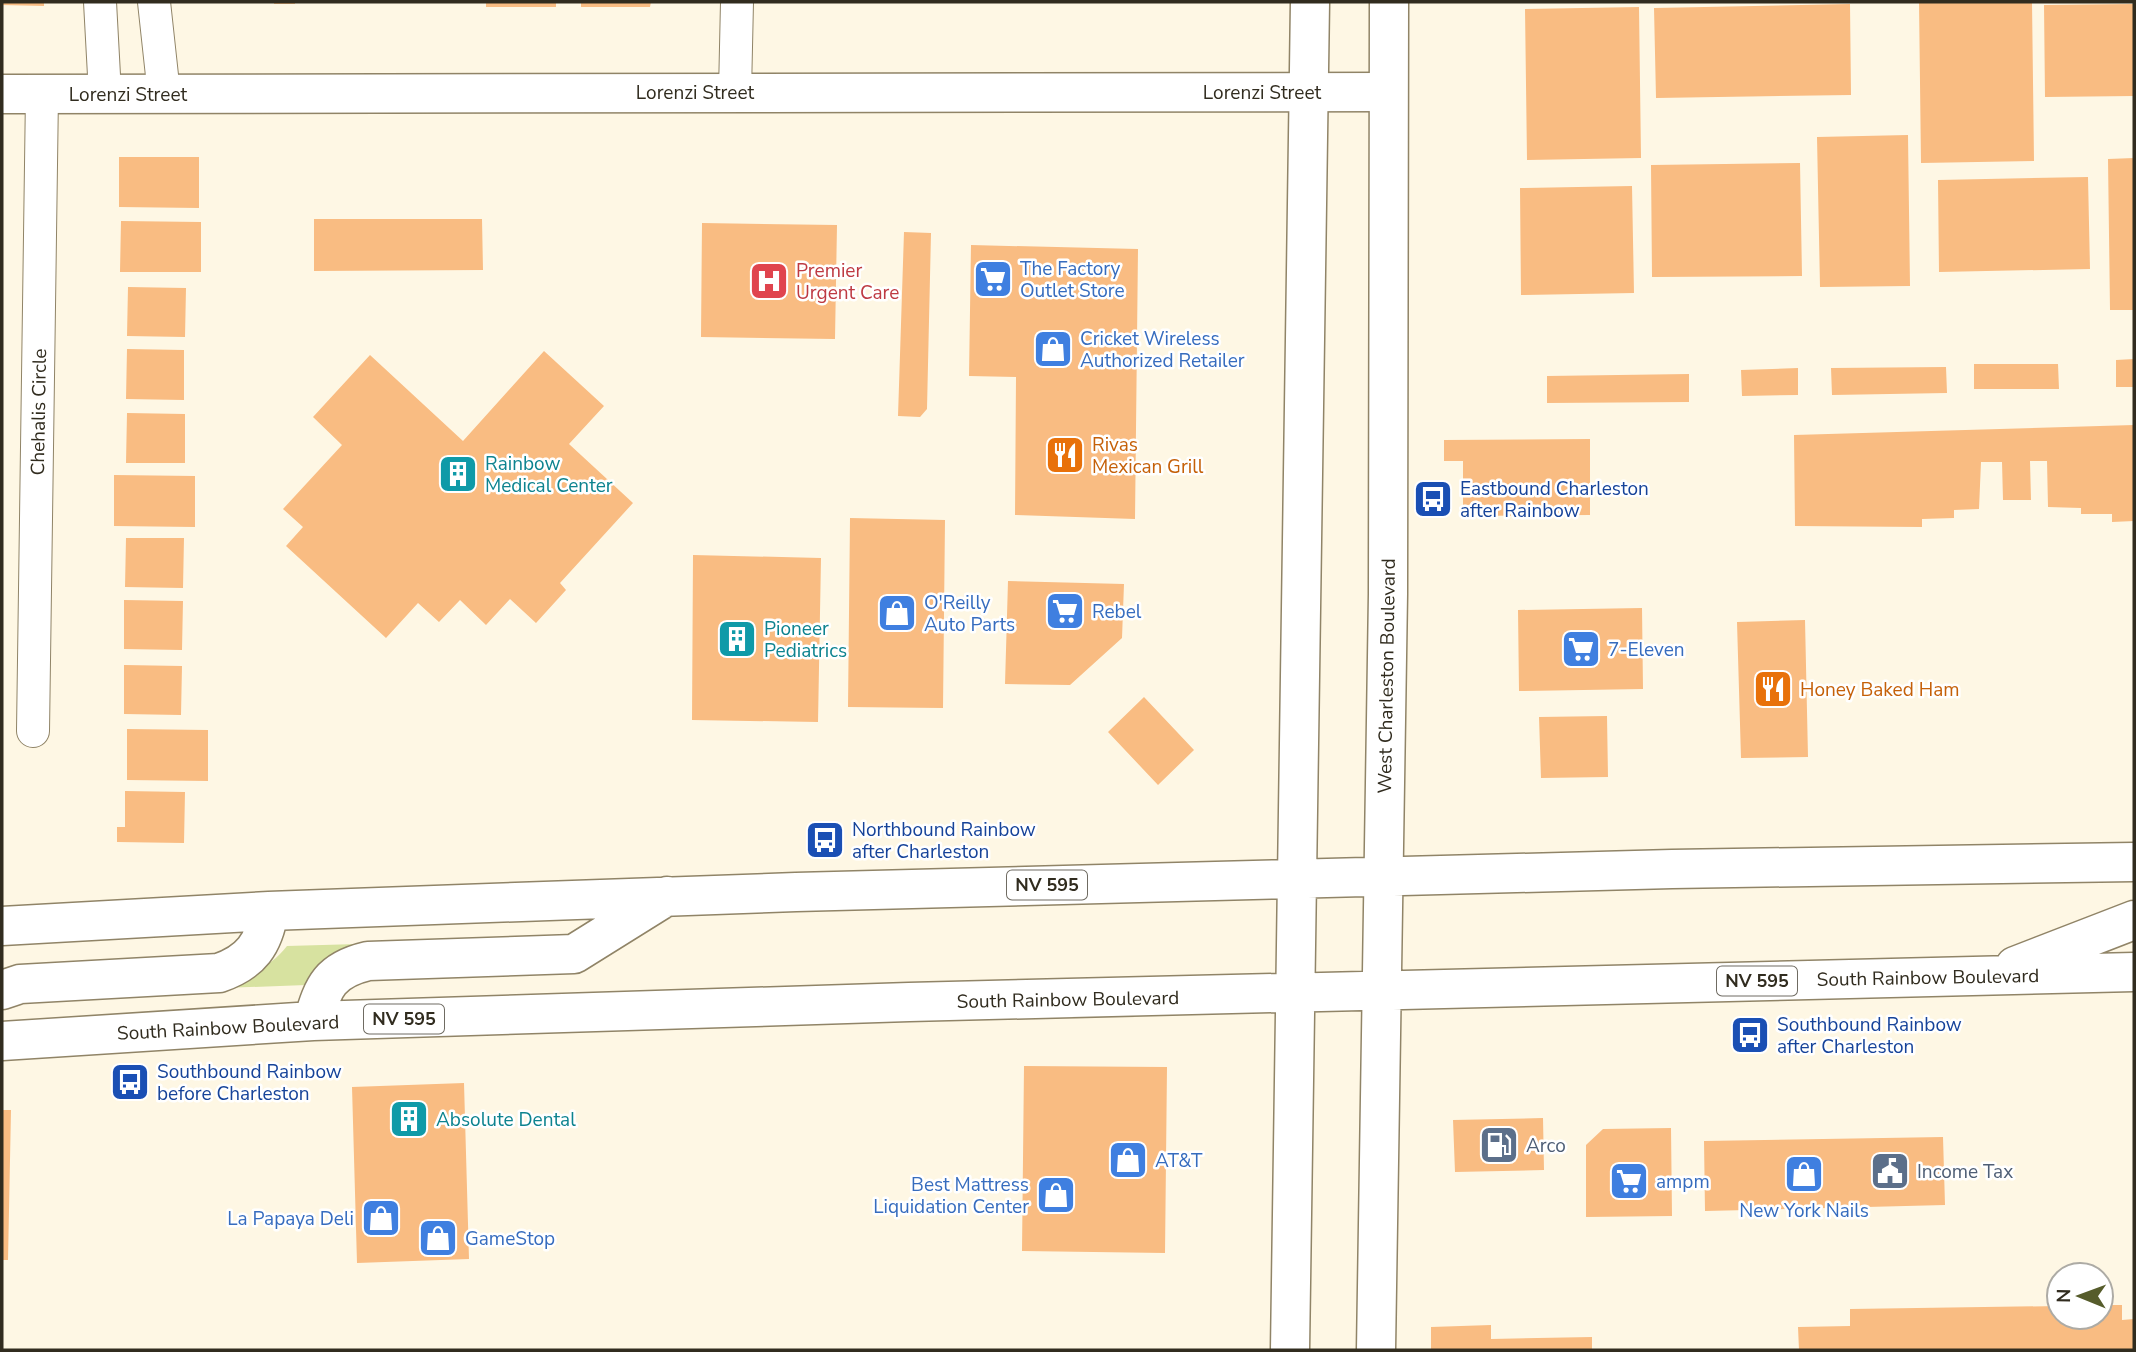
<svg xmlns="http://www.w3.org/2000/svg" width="2136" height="1352" font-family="'Nunito Sans',sans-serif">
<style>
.green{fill:#d7e2a0}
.building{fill:#f9bc82}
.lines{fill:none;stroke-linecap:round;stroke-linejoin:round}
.street-casing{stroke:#908467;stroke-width:34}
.secondary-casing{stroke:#908467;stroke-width:41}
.primary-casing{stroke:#908467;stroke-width:41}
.street{stroke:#fff;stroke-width:32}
.secondary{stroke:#fff;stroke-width:38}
.primary{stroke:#fff;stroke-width:38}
.labels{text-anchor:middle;stroke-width:5;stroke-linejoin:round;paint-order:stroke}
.shield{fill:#fff;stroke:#6f6b62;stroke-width:2}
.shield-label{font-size:18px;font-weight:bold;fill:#312c1f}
.street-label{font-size:19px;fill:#312c1f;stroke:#fff}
.shop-label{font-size:19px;fill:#366cbe;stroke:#fff;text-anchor:start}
.health-label{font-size:19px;fill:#be3a42;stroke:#fff;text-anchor:start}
.food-label{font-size:19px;fill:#c56008;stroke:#fff;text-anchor:start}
.culture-label{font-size:19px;fill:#0d838f;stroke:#fff;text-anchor:start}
.transit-label{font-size:19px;fill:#164399;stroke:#fff;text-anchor:start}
.service-label{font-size:19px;fill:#4e5e75;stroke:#fff;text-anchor:start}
</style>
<rect width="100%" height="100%" fill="#fef7e4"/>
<path class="green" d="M 442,938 L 447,941 L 306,985 L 144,991 C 194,985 254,989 287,946 L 429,942 Z"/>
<path class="building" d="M 2,2 L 44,2 L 44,6 L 2,5 Z
M 274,2 L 295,2 L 295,4 L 274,4 Z
M 486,2 L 556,2 L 556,7 L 486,7 Z
M 581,2 L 651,2 L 650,7 L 581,7 Z
M 1919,2 L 2032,2 L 2034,161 L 1921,163 Z
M 1850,4 L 1851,95 L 1656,98 L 1654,8 Z
M 2134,4 L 2134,96 L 2045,97 L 2044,5 Z
M 1639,7 L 1641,158 L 1527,160 L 1525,9 Z
M 1908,135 L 1910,286 L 1820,287 L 1817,137 Z
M 119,157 L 199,157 L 199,208 L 119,207 Z
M 2134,158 L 2134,310 L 2110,310 L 2108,159 Z
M 1800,163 L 1802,276 L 1652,277 L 1651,165 Z
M 2088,177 L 2090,269 L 1939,272 L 1938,180 Z
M 1632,186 L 1634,293 L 1521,295 L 1520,188 Z
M 314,219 L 482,219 L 483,270 L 314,271 Z
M 121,221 L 201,222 L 201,272 L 120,272 Z
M 702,223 L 837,225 L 835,339 L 701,337 Z
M 904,232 L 931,233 L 927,409 L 920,417 L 898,416 Z
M 971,245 L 1138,249 L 1135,519 L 1015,515 L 1016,377 L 969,376 Z
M 128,287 L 186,288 L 185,337 L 127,336 Z
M 127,349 L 184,350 L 184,400 L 126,399 Z
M 544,351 L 604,406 L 569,444 L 633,503 L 560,583 L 566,590 L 536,623 L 510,599 L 486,625 L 460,600 L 439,622 L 418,603 L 386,638 L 286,546 L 303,527 L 283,509 L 342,445 L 313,417 L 370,355 L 463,441 Z
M 2134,359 L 2134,387 L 2116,387 L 2116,360 Z
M 1974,364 L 2058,364 L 2059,389 L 1974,389 Z
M 1946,367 L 1947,393 L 1832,395 L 1831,368 Z
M 1798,368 L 1798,395 L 1742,396 L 1741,370 Z
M 1689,374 L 1689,402 L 1547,403 L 1547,376 Z
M 127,413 L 185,414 L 185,463 L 126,463 Z
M 2134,425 L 2134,521 L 2112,522 L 2112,514 L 2081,514 L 2081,508 L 2048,507 L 2047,461 L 2030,461 L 2031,500 L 2003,500 L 2002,462 L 1981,462 L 1979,509 L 1954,510 L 1954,518 L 1922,519 L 1922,527 L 1795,526 L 1794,435 Z
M 1590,439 L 1590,515 L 1463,516 L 1463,461 L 1444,461 L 1444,440 Z
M 114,475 L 195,476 L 195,527 L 114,526 Z
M 850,518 L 945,520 L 943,708 L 848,707 Z
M 126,538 L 184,538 L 183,588 L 125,587 Z
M 693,555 L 821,558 L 818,722 L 692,720 Z
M 1008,581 L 1124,584 L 1122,638 L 1070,685 L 1005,684 Z
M 124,600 L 183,601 L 182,650 L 124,649 Z
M 1642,608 L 1643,689 L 1519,691 L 1518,610 Z
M 1805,620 L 1808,757 L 1741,758 L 1737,622 Z
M 124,665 L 182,666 L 181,715 L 124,714 Z
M 1144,697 L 1194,750 L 1158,785 L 1108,732 Z
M 1607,716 L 1608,777 L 1541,778 L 1539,717 Z
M 127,729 L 208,730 L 208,781 L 127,780 Z
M 125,791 L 185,792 L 184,843 L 117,842 L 117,827 L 125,827 Z
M 1024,1066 L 1167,1067 L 1165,1253 L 1022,1251 Z
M 464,1083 L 469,1259 L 357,1263 L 352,1087 Z
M 2,1110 L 11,1110 L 8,1260 L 2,1260 Z
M 1543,1118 L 1544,1170 L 1455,1172 L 1453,1120 Z
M 1671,1128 L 1672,1216 L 1586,1217 L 1586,1145 L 1603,1129 Z
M 1943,1137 L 1945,1205 L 1705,1211 L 1704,1141 Z
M 2101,1305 L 2122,1305 L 2122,1320 L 2134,1319 L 2134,1350 L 1799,1350 L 1798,1327 L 1850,1326 L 1850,1309 L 2059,1306 L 2059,1317 L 2101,1317 Z
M 1491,1325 L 1491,1339 L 1592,1337 L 1592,1350 L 1431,1350 L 1431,1327 Z"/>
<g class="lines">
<g class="street-casing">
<path id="street" d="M 100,2 L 105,94
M 154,2 L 164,94
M 735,92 L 737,2
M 33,731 L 42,94"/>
</g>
<g class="secondary-casing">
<path id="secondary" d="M 2,94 L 1388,92"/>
</g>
<g class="primary-casing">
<path id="primary" d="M 2,926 L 269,911 L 796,892 L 1672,869 L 2134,862
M 2015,966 L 2134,920
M 2,990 L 20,984 L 219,973 C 251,962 264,944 269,911
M 313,1021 C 323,986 330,970 368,961 L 574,954 L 667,896
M 2,1041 L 313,1021 L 909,1002 L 2134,972
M 1290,1350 L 1310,2
M 1376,1350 L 1388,594 L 1389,2"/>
</g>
<use href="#street" class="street"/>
<use href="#secondary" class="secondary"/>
<use href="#primary" class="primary"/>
</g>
<defs>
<g id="supermarket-square" transform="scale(2.0125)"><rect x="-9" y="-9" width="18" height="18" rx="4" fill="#3f7fe0" stroke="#fff"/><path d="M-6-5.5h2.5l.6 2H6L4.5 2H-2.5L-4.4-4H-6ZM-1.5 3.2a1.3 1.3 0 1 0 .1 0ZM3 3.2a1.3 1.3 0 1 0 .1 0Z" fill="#fff"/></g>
<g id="hospital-square" transform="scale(2.0125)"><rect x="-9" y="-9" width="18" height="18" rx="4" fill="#e0444e" stroke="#fff"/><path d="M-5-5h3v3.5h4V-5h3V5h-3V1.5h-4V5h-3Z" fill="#fff"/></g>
<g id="shop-square" transform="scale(2.0125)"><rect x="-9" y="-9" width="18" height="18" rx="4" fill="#3f7fe0" stroke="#fff"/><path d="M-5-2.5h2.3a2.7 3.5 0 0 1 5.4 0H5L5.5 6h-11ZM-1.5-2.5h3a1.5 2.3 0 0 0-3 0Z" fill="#fff"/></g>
<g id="restaurant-square" transform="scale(2.0125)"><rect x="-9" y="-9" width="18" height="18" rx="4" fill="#e8710a" stroke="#fff"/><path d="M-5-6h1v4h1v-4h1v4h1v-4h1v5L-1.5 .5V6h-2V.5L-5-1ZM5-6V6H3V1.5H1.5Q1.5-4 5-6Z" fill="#fff"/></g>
<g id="building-square" transform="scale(2.0125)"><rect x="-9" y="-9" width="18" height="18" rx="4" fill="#0f9aa8" stroke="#fff"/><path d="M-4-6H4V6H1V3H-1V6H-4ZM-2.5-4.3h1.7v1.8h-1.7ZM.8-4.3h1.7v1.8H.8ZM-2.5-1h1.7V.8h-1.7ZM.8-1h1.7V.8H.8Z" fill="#fff"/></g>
<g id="bus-square" transform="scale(2.0125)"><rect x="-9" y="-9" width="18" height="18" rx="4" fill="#1a4fb4" stroke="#fff"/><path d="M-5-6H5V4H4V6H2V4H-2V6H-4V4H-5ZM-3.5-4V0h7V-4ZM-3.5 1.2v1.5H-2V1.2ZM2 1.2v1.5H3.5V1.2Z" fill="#fff"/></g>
<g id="fuel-square" transform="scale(2.0125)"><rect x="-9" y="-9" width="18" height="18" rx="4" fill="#5c6f8a" stroke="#fff"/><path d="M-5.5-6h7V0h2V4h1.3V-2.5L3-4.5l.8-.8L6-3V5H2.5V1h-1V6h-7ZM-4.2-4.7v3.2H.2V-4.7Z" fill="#fff"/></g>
<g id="civic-square" transform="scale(2.0125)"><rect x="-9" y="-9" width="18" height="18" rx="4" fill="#5c6f8a" stroke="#fff"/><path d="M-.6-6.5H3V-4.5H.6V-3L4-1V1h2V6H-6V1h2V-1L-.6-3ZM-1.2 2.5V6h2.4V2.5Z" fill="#fff"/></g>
</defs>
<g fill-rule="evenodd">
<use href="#supermarket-square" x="993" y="279"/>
<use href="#hospital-square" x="769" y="281"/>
<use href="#shop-square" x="1053" y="349"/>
<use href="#restaurant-square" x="1065" y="455"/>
<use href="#building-square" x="458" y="474"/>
<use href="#bus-square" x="1433" y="499"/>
<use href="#supermarket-square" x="1065" y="611"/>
<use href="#shop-square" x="897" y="613"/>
<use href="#building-square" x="737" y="639"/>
<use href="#supermarket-square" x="1581" y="649"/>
<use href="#restaurant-square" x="1773" y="689"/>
<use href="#bus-square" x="825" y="840"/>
<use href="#bus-square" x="1750" y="1035"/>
<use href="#bus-square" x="130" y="1082"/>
<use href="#building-square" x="409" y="1119"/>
<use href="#fuel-square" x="1499" y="1145"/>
<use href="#shop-square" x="1128" y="1160"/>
<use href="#civic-square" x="1890" y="1171"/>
<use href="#shop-square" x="1804" y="1174"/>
<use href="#supermarket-square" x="1629" y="1181"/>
<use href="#shop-square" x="1056" y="1195"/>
<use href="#shop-square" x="381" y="1218"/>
<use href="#shop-square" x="438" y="1238"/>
</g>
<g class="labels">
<g class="shield">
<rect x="1007" y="870.5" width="80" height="29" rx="5"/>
<rect x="1717" y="966.5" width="80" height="29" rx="5"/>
<rect x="364" y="1004.5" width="80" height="29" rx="5"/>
</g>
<g class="shield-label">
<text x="1047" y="891">NV 595</text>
<text x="1757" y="987">NV 595</text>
<text x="404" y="1025">NV 595</text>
</g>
<g class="street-label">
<text x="695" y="99">Lorenzi Street</text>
<text x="1262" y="99">Lorenzi Street</text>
<text x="128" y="101">Lorenzi Street</text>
<text transform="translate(38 412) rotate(-89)" y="7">Chehalis Circle</text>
<text transform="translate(1386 676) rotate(-89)" y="7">West Charleston Boulevard</text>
<text transform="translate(1928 977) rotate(-1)" y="7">South Rainbow Boulevard</text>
<text transform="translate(1068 999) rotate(-1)" y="7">South Rainbow Boulevard</text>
<text transform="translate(228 1027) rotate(-3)" y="7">South Rainbow Boulevard</text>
</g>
<g class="shop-label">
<text x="1020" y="275">The Factory<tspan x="1020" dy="22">Outlet Store</tspan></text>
<text x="1080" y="345">Cricket Wireless<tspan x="1080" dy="22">Authorized Retailer</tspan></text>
<text x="924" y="609">O'Reilly<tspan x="924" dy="22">Auto Parts</tspan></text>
<text x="1092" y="618">Rebel</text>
<text x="1608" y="656">7-Eleven</text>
<text x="1155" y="1167">AT&amp;T</text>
<text x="1656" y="1188">ampm</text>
<text x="1029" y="1191" text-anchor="end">Best Mattress<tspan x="1029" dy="22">Liquidation Center</tspan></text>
<text x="1804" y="1217" text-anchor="middle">New York Nails</text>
<text x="354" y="1225" text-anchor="end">La Papaya Deli</text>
<text x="465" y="1245">GameStop</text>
</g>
<g class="health-label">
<text x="796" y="277">Premier<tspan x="796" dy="22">Urgent Care</tspan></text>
</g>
<g class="food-label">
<text x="1092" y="451">Rivas<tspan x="1092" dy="22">Mexican Grill</tspan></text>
<text x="1800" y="696">Honey Baked Ham</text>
</g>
<g class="culture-label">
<text x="485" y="470">Rainbow<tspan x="485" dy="22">Medical Center</tspan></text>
<text x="764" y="635">Pioneer<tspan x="764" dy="22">Pediatrics</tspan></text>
<text x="436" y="1126">Absolute Dental</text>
</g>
<g class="transit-label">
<text x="1460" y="495">Eastbound Charleston<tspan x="1460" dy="22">after Rainbow</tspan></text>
<text x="852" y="836">Northbound Rainbow<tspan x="852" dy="22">after Charleston</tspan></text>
<text x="1777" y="1031">Southbound Rainbow<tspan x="1777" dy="22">after Charleston</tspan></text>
<text x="157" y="1078">Southbound Rainbow<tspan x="157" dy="22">before Charleston</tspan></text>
</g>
<g class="service-label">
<text x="1526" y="1152">Arco</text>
<text x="1917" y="1178">Income Tax</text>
</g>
</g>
<rect width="2136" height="1352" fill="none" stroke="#312c1f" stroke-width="7"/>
<g transform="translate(2080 1296) rotate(271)"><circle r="33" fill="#ffffff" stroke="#adaba5" stroke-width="2"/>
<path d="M0-5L12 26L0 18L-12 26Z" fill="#565c2b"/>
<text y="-10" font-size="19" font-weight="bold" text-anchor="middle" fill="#312c1f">N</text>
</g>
</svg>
